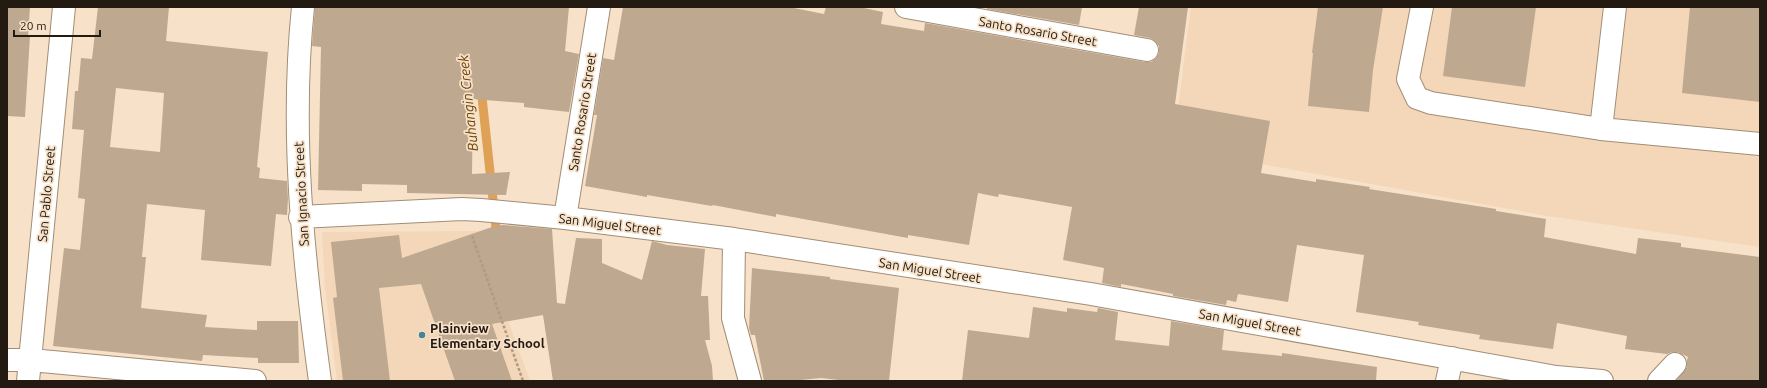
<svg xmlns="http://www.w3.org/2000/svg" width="1767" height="388" font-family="Ubuntu,sans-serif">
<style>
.built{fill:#f3d7b8}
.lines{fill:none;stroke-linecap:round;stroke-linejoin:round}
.stream{stroke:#dfa155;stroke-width:9}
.building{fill:#bea890;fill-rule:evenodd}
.minor-casing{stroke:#a28d76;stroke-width:24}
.path{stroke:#ac9b87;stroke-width:2.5;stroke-dasharray:3 2;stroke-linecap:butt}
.minor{stroke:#fff;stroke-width:22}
.poi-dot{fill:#46869a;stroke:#f7e1c8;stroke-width:1.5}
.labels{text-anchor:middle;stroke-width:3.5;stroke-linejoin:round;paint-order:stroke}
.street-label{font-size:13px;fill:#231a11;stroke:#f7e1c8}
.poi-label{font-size:13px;font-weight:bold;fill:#231a11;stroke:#f7e1c8;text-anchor:start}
.water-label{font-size:14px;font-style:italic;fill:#6c4405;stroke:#f7e1c8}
</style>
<rect width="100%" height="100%" fill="#f7e1c8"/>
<path class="built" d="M 1191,7 L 1760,7 L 1760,247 L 1548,216 L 1173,148 Z
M 488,231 L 490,271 L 530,381 L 337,381 L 325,288 L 322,232 Z"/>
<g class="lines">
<path class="stream" d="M 481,88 L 497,237"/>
</g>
<path class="building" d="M 7,7 L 30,7 L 28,36 L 30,36 L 25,117 L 7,116 Z
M 98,7 L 169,7 L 166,41 L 268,52 L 257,167 L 260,168 L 259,178 L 287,181 L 288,199 L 287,215 L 276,214 L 271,266 L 201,260 L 205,210 L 147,204 L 142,257 L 146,257 L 141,308 L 207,315 L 205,327 L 257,330 L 257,321 L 298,321 L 299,363 L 258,363 L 258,358 L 203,355 L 202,361 L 53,346 L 64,248 L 80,250 L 85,199 L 78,198 L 84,130 L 72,129 L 75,91 L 78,91 L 81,58 L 92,59 ZM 116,88 L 164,93 L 160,152 L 110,147 Z
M 315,7 L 569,7 L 565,51 L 579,54 L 569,112 L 524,107 L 524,103 L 473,99 L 472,174 L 510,172 L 506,195 L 407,193 L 407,185 L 362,184 L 362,191 L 318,190 L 321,47 L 312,46 Z
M 623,7 L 789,7 L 824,14 L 826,7 L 859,7 L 883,12 L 881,24 L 924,31 L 925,23 L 1145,62 L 1151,62 L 1156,58 L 1159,53 L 1159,46 L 1155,41 L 1150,38 L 1134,35 L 1139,7 L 1188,7 L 1175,104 L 1270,121 L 1261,173 L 1316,182 L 1316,179 L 1370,187 L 1369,189 L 1496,209 L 1496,211 L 1546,219 L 1544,237 L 1636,254 L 1638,238 L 1681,243 L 1681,247 L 1760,257 L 1760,381 L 1676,381 L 1687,367 L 1687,360 L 1688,357 L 1678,352 L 1672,352 L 1667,354 L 1625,349 L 1627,336 L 1557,323 L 1553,349 L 1479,339 L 1480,335 L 1418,325 L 1419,322 L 1356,312 L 1364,255 L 1297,245 L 1288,302 L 1238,294 L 1236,302 L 1227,300 L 1226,305 L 1173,296 L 1173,294 L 1121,284 L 1121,287 L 1102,283 L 1104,268 L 1063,260 L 1072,207 L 999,194 L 998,197 L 978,193 L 969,245 L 908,235 L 908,238 L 776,214 L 776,217 L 713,205 L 712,206 L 647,195 L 647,197 L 585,186 L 597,115 L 594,115 L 603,58 L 614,60 Z
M 987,7 L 1082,7 L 1079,25 L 987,9 Z
M 1318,7 L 1383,7 L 1373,70 L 1369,112 L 1308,106 L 1313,53 L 1312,53 Z
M 1452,7 L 1536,7 L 1525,87 L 1443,76 Z
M 1690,7 L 1760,7 L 1760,102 L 1682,93 Z
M 503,225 L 552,229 L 557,303 L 565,304 L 576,238 L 602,239 L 602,263 L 642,280 L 652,241 L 667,245 L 705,249 L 701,296 L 708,296 L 710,340 L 705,340 L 712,366 L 713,381 L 553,381 L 543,315 L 492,324 L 512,381 L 455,381 L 421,284 L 379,288 L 390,381 L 343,381 L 333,298 L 337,297 L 331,242 L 399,235 L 402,258 L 495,226 Z
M 752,268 L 830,277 L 830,279 L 899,288 L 889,381 L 847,381 L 821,378 L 790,381 L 764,381 L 755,335 L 751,335 L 749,328 Z
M 1033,307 L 1067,312 L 1067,308 L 1097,312 L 1098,308 L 1118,312 L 1115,340 L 1169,346 L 1171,321 L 1224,330 L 1222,350 L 1282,356 L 1282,353 L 1377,367 L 1376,381 L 962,381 L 968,330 L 1029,338 Z"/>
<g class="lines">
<g class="minor-casing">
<path id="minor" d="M 303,7 C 290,132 303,257 320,381
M 906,7 L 1147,50
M 1422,7 L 1408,79 L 1417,98 L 1431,103 L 1601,129 L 1760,144
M 1601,129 L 1615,7
M 300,217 L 462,209 L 481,210 L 565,218 L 734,239 L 1091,294 L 1556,377 L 1602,381
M 565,218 L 599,7
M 734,239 L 733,318 L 750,381
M 7,360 L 31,360 L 255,381
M 28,381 L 64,7
M 1447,381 L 1452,358
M 1659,381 L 1675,364"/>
</g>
<path class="path" d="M 472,236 L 523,381"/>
<use href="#minor" class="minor"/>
</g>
<circle class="poi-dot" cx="422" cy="335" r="4"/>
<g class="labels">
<g class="street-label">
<text transform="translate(1038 31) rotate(10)" y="5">Santo Rosario Street</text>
<text transform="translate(582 112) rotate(-81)" y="5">Santo Rosario Street</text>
<text transform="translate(46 194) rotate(-85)" y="5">San Pablo Street</text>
<text transform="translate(301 194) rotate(-93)" y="5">San Ignacio Street</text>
<text transform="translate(610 224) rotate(7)" y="5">San Miguel Street</text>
<text transform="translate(930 270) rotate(9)" y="5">San Miguel Street</text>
<text transform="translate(1250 322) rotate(10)" y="5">San Miguel Street</text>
</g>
<g class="poi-label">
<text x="430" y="333">Plainview<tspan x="430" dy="15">Elementary School</tspan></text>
</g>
<g class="water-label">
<text transform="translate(468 103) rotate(-96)" y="5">Buhangin Creek</text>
</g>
</g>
<rect width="1767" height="388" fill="none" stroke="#231a11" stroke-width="16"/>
<path d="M14 30v6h86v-6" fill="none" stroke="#231a11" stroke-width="2"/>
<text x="20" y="30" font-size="12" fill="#231a11" stroke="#f7e1c8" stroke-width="3" paint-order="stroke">20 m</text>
</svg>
